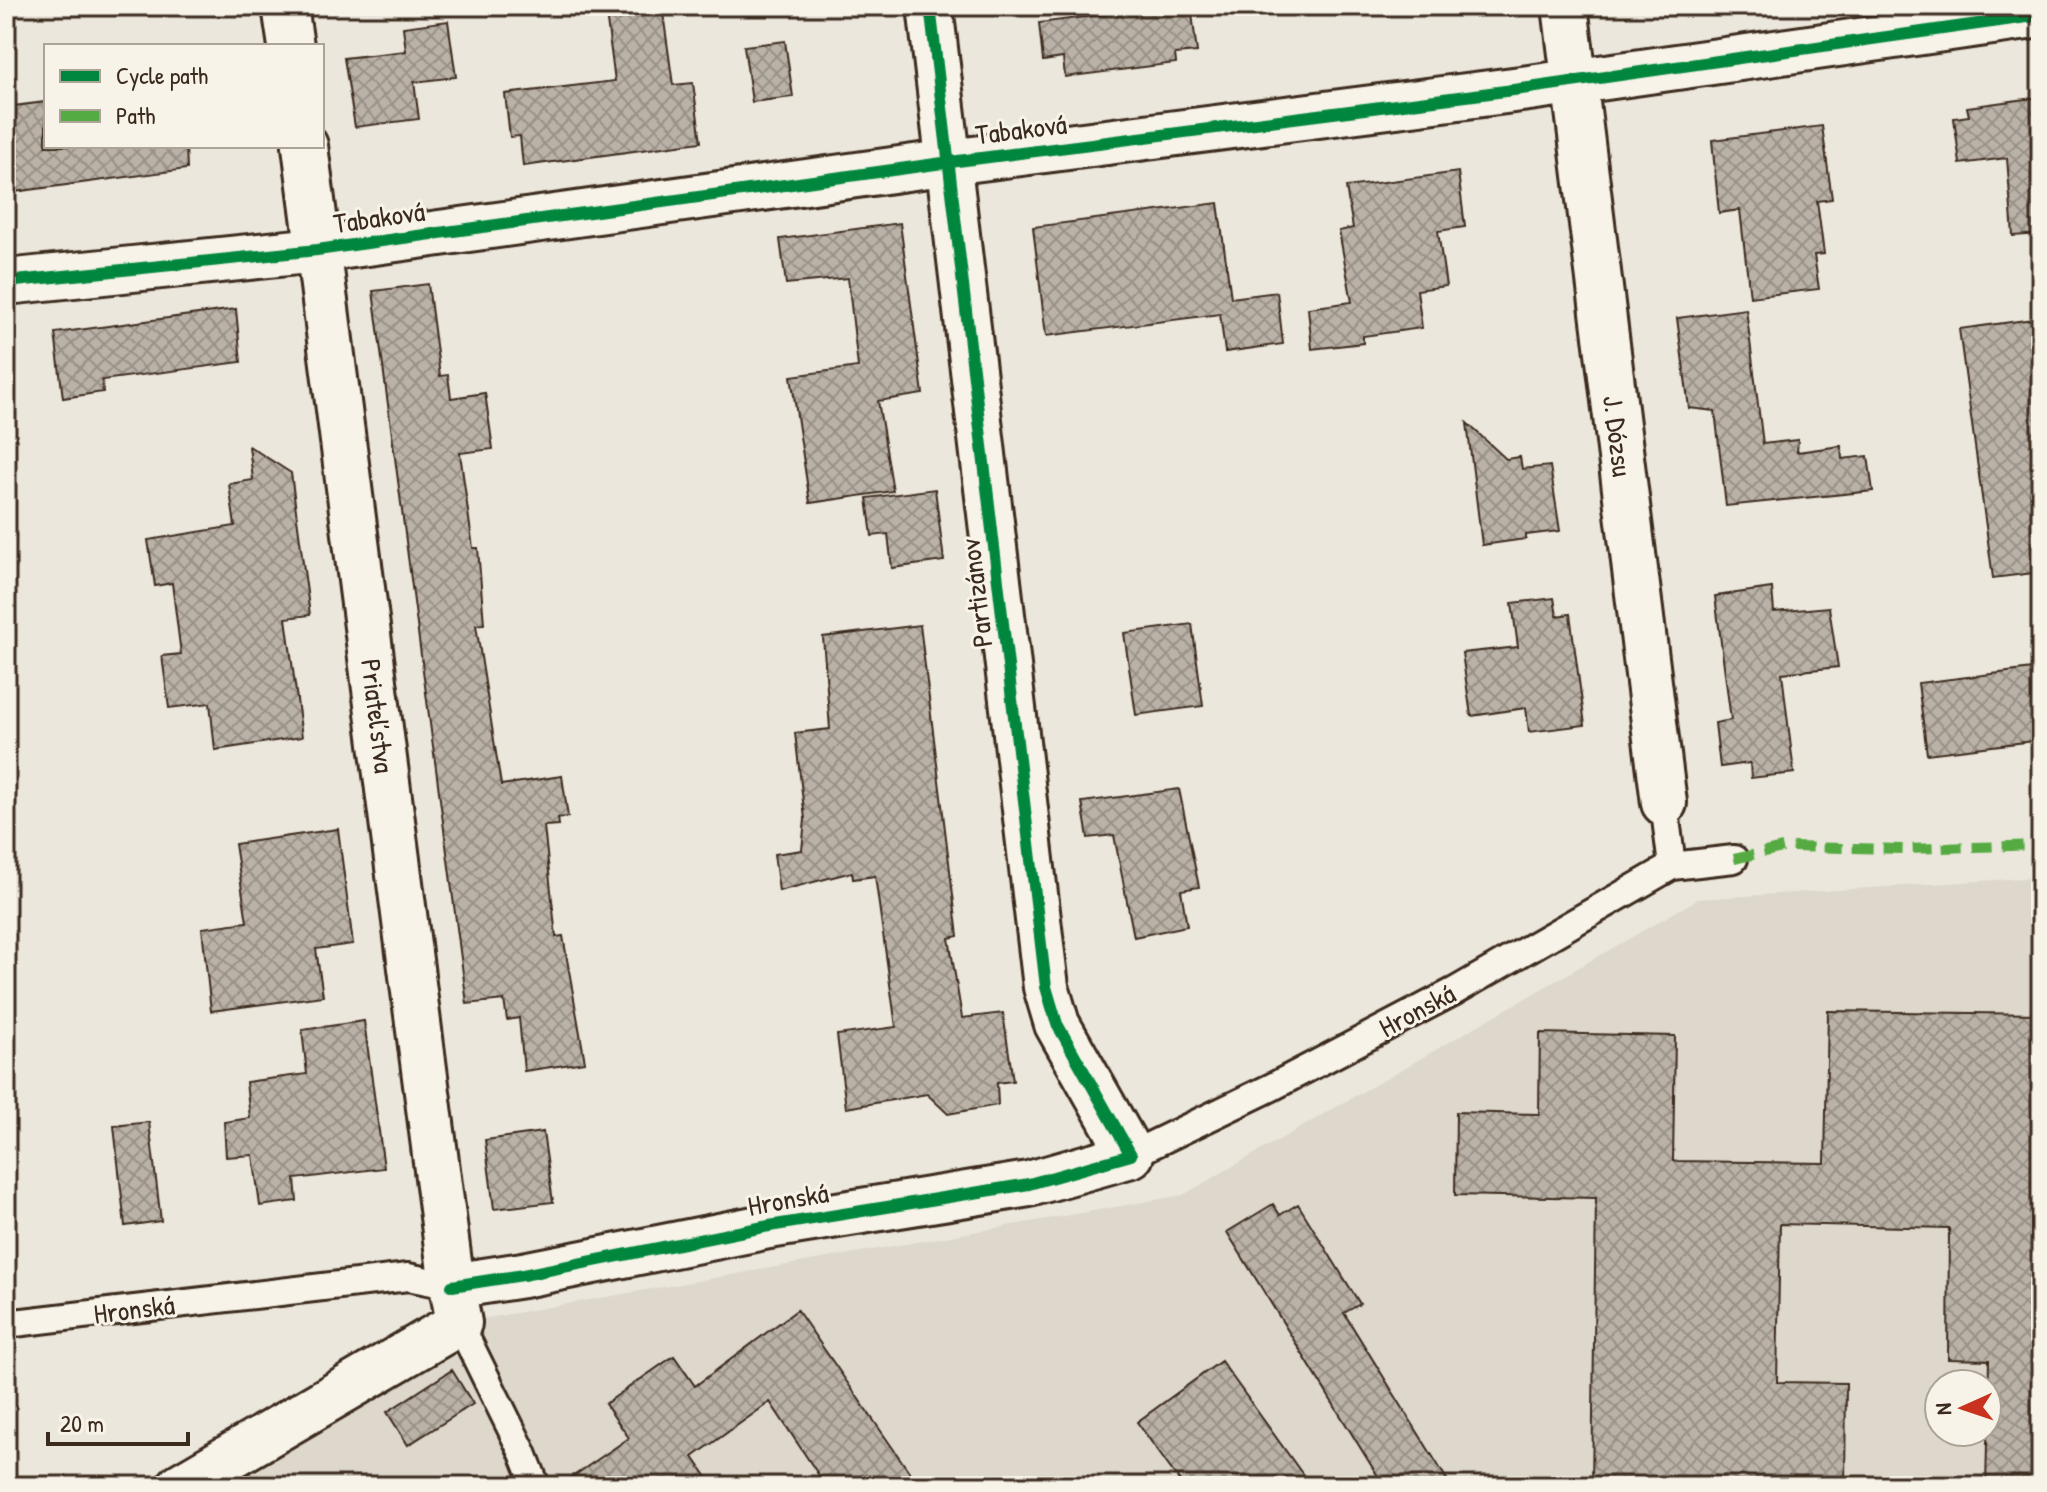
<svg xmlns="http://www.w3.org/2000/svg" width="2047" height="1492" font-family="'Patrick Hand',sans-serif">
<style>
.built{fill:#ddd7cc;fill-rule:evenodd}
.building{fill:url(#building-cross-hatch);stroke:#3b2a1e;stroke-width:2}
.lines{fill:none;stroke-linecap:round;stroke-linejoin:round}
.service-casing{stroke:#3b2a1e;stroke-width:32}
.minor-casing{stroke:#3b2a1e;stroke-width:50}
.service{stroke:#f7f3e8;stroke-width:26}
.minor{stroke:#f7f3e8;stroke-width:44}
.quiet{stroke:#55ab43;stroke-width:10;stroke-dasharray:20 10;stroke-linecap:butt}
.cycleway-casing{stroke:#f7f3e8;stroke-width:17}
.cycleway{stroke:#00873e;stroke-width:12}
.labels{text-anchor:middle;stroke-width:6;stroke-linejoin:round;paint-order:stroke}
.street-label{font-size:28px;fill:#3b2a1e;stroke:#f7f3e8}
</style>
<defs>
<pattern id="building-cross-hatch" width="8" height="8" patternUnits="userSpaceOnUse" patternTransform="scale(2)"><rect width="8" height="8" fill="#bab2a7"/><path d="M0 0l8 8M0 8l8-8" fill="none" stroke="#989187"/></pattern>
</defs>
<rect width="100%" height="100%" fill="#ece7dc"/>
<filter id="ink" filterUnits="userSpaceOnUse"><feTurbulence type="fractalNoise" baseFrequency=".0125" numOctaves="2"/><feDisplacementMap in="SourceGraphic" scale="16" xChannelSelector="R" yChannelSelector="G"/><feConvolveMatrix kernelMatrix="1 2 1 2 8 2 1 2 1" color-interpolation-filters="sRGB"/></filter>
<g filter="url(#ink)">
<path class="built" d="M 2041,877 L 2041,1486 L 180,1486 L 459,1323 L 1183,1195 L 1698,899 ZM 1939,1384 L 1987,1384 L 1987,1432 L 1939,1432 Z"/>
<path class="building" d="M 605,6 L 662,6 L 673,85 L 693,83 L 701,142 L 523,166 L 520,136 L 510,137 L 505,94 L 615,81 Z
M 1168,6 L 1191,6 L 1197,52 L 1175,54 L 1176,63 L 1065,77 L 1063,58 L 1043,61 L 1039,23 Z
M 448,21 L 456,77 L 414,82 L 419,119 L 355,127 L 344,58 L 406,51 L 403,27 Z
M 785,41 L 793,97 L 752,102 L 744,46 Z
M 2041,97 L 2041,234 L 2013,236 L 2007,158 L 1960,164 L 1954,118 L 1969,116 L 1967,107 Z
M 46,102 L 46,146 L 186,146 L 187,169 L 6,193 L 6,107 Z
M 1822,126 L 1832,199 L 1817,201 L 1824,254 L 1814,255 L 1819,289 L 1750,297 L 1740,210 L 1719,213 L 1712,140 Z
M 1458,172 L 1465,227 L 1438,231 L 1446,286 L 1417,290 L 1422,328 L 1363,336 L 1363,343 L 1312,349 L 1308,308 L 1352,302 L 1339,231 L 1353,228 L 1346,187 Z
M 1218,203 L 1231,298 L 1277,292 L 1283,344 L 1225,352 L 1220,314 L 1046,336 L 1033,227 Z
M 900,223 L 923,394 L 878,401 L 893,491 L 810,503 L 791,376 L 858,367 L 848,278 L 786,284 L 780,239 Z
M 428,284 L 440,376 L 448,375 L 451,398 L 485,393 L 493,449 L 460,453 L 473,548 L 478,548 L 484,624 L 476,625 L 501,785 L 562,776 L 568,817 L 558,818 L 559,825 L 544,826 L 556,937 L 563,936 L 585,1062 L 524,1071 L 519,1018 L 507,1020 L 504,1000 L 467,1004 L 373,291 Z
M 236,309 L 241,362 L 102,380 L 103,392 L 63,398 L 55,333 Z
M 1746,309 L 1763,444 L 1798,440 L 1797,452 L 1841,446 L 1842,459 L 1868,456 L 1873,491 L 1726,506 L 1715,411 L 1689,408 L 1677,318 Z
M 2041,318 L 2041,572 L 1993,578 L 1959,329 Z
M 1467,423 L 1506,459 L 1520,457 L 1522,469 L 1550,466 L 1560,531 L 1526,535 L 1526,539 L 1482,545 Z
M 249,446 L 291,473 L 310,615 L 286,618 L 302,737 L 215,750 L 210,703 L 169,708 L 162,656 L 181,654 L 172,583 L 155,586 L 148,540 L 235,526 L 229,484 L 253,480 Z
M 935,489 L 944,561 L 892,568 L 888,534 L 872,536 L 867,498 Z
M 1772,588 L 1774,612 L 1829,607 L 1838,667 L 1782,673 L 1794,773 L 1751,778 L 1750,763 L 1720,767 L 1715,723 L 1731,720 L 1715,596 Z
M 1554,598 L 1557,616 L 1570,614 L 1585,725 L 1529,732 L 1526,708 L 1471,716 L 1462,653 L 1518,647 L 1512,603 Z
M 1192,624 L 1203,706 L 1136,715 L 1124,633 Z
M 920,625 L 958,936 L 949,938 L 962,1018 L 1003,1013 L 1013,1081 L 997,1083 L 998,1105 L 948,1114 L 927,1094 L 846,1108 L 837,1035 L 896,1027 L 875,876 L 853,879 L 852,872 L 779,891 L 774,854 L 802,850 L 805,819 L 795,733 L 830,729 L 823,637 Z
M 2041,668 L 2041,740 L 1927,754 L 1918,683 Z
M 1179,789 L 1199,887 L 1181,890 L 1187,926 L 1134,937 L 1114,835 L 1088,838 L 1082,802 Z
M 338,829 L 353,944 L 316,949 L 323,996 L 211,1011 L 202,928 L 247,922 L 235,844 Z
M 1828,1011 L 2041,1014 L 2041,1486 L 1986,1486 L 1989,1360 L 1948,1359 L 1949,1228 L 1780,1224 L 1777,1382 L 1846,1383 L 1845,1486 L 1592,1486 L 1596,1198 L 1455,1195 L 1456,1112 L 1539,1114 L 1540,1033 L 1675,1036 L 1673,1161 L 1825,1163 Z
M 364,1021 L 384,1168 L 295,1179 L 297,1201 L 260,1206 L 253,1155 L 226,1157 L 224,1122 L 250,1118 L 246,1082 L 307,1074 L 302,1030 Z
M 149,1122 L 161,1221 L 125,1226 L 114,1126 Z
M 543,1132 L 553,1202 L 494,1209 L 485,1140 Z
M 1273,1204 L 1280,1215 L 1298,1204 L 1360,1304 L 1344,1313 L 1451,1486 L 1384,1486 L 1227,1232 Z
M 797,1310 L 919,1486 L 826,1486 L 770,1402 L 693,1457 L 713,1486 L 559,1486 L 629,1438 L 605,1404 L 674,1356 L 695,1386 Z
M 1221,1361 L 1311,1486 L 1183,1486 L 1137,1422 Z
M 452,1370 L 473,1404 L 408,1445 L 387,1412 Z"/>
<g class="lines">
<g class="service-casing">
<path id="service" d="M 1664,803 L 1672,866
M 1131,1155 L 1272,1087 L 1455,991 L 1672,866 L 1734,859
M 459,1323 L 523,1453 L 536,1486
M 6,1324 L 408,1277 L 452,1286"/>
</g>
<g class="minor-casing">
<path id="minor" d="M 285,6 L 291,46
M 1565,6 L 1664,803
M 6,282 L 317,250 L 950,162 L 1529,88 L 2041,15
M 452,1286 L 523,1275 L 769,1226 L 1029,1184 L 1131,1155 L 1057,1024 L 1046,987 L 930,6
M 180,1486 L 459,1323 L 452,1286 L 305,146"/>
</g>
<use href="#service" class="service"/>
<use href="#minor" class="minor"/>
<path class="quiet" d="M 1734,859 L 1787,847 L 1905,849 L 2041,845"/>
<g class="cycleway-casing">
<path id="cycleway" d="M 6,282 L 317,250 L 950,162 L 1529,88 L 2041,15
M 452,1286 L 523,1275 L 769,1226 L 1029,1184 L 1131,1155 L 1057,1024 L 1046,987 L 930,6"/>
</g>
<use href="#cycleway" class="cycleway"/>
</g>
</g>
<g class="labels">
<g class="street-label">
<text transform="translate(1021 129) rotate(-7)" y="10">Tabaková</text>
<text transform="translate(379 217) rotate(-8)" y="10">Tabaková</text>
<text transform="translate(1618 436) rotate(83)" y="10">J. Dózsu</text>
<text transform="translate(976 593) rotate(-97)" y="10">Partizánov</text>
<text transform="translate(378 716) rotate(83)" y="10">Priateľstva</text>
<text transform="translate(1417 1010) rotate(-28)" y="10">Hronská</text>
<text transform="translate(788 1199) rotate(-10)" y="10">Hronská</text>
<text transform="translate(134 1309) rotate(-7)" y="10">Hronská</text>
</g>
</g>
<rect width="2047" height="1492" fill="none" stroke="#f7f3e8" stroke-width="32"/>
<rect x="16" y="16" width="2015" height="1460" fill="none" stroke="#3b2a1e" stroke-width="3" filter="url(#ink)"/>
<rect x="44" y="44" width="280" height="104" fill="#f7f3e8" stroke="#aca397" stroke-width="2"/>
<rect x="60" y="70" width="40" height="12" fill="#00873e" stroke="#aca397" stroke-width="2"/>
<text x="116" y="84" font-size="24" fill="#3b2a1e">Cycle path</text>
<rect x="60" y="110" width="40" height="12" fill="#55ab43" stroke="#aca397" stroke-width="2"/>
<text x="116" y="124" font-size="24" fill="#3b2a1e">Path</text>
<g transform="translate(1963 1408) rotate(267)"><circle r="38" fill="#f7f3e8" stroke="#aca397" stroke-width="2"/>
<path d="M0-6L14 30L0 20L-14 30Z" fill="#c8321e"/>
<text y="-12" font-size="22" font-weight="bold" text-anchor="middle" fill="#3b2a1e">N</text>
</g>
<path d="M48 1432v12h140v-12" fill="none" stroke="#3b2a1e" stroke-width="4"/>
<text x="60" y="1432" font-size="24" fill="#3b2a1e" stroke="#f7f3e8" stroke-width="6" paint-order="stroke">20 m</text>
</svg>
